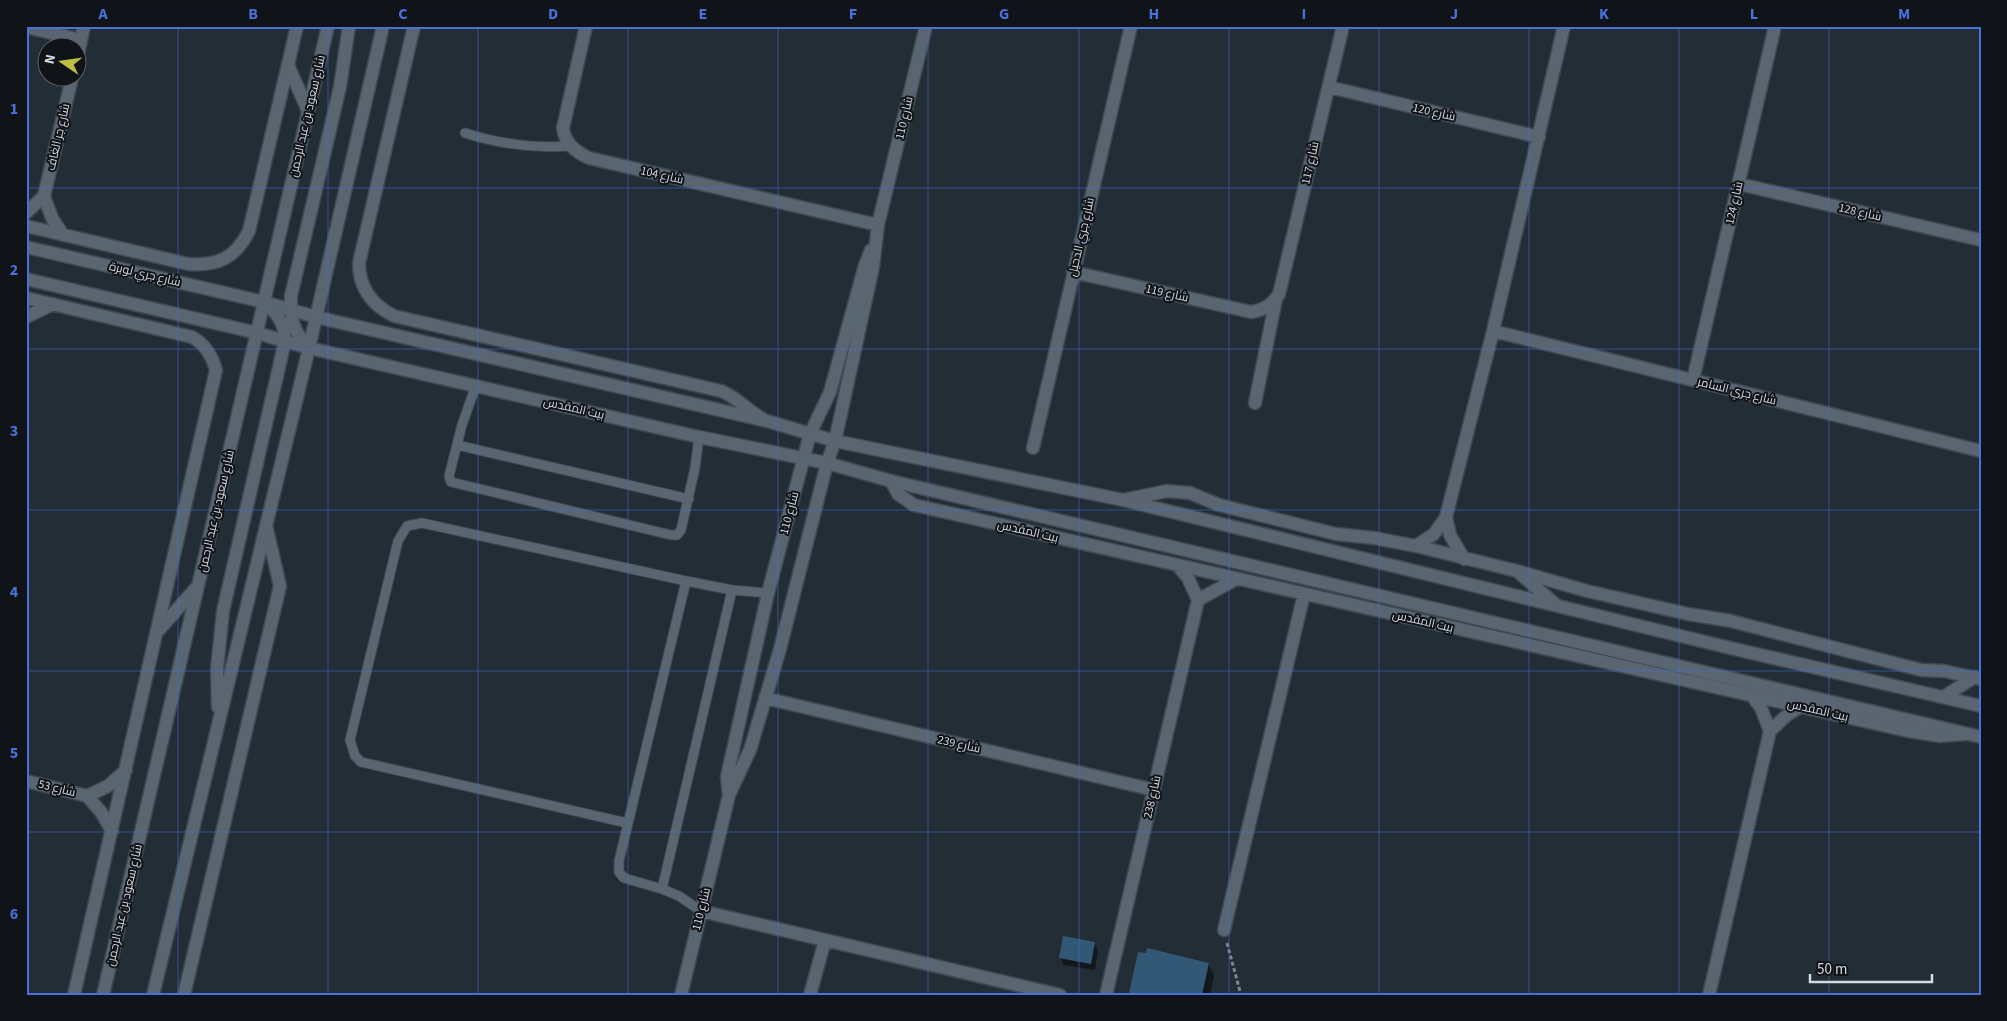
<svg xmlns="http://www.w3.org/2000/svg" width="2007" height="1021" font-family="'Source Sans 3',Cairo,sans-serif">
<style>
.shadow{fill:#0007}
.building{fill:#325876}
.lines{fill:none;stroke-linecap:round;stroke-linejoin:round}
.service-casing{stroke:#3f4850;stroke-width:11}
.minor-casing{stroke:#3f4850;stroke-width:15}
.tertiary-casing{stroke:#3f4850;stroke-width:15}
.secondary-casing{stroke:#3f4850;stroke-width:15}
.path{stroke:#7e878f;stroke-width:3;stroke-dasharray:4 2.5;stroke-linecap:butt}
.service{stroke:#596570;stroke-width:9}
.minor{stroke:#596570;stroke-width:12}
.tertiary{stroke:#596570;stroke-width:12}
.secondary{stroke:#596570;stroke-width:12}
.grid{fill:none;stroke:#4a71da;stroke-width:1;stroke-opacity:0.55}
.labels{text-anchor:middle;stroke-width:4;stroke-linejoin:round;paint-order:stroke}
.street-label{font-size:12px;fill:#d3dae0;stroke:#101419}
.neatline{fill:none;stroke:#4a71da;stroke-width:2}
.grid-label{font-size:16px;text-anchor:middle;font-weight:bold;fill:#4a71da}
</style>
<rect width="100%" height="100%" fill="#222d36"/>
<path class="shadow" d="M 1094,943 L 1098,950 L 1095,970 L 1064,965 L 1060,958 Z
M 1208,964 L 1214,975 L 1210,995 L 1131,995 L 1130,993 Z"/>
<path class="building" d="M 1063,936 L 1095,942 L 1091,964 L 1059,958 Z
M 1147,948 L 1209,963 L 1202,995 L 1137,995 L 1129,993 L 1138,952 L 1146,953 Z"/>
<g class="lines">
<g class="service-casing">
<path id="service" d="M 465,133 C 500,144 533,149 570,146
M 476,385 L 462,425 L 449,476 L 451,482 L 671,535 L 677,535 L 681,530 L 695,468 L 699,437
M 457,445 L 689,499
M 627,823 L 361,762 L 355,756 L 350,740 L 398,541 L 407,526 L 422,523 L 686,581
M 662,889 L 732,590
M 701,911 L 679,896 L 662,889 L 624,878 L 619,872 L 619,861 L 686,581 L 732,590 L 768,593"/>
</g>
<g class="minor-casing">
<path id="minor" d="M 414,26 L 359,263 C 359,288 372,305 394,316 L 721,391 C 737,397 748,411 763,419
M 586,26 L 563,128 C 565,144 576,152 589,158 L 878,225
M 26,27 L 81,40
M 78,55 L 84,26
M 1329,87 L 1539,137
M 1739,184 L 1981,240
M 44,196 L 52,218 L 63,235
M 26,213 L 44,196 L 72,78
M 26,226 L 188,264 C 219,266 235,258 249,231 L 297,26
M 26,247 L 264,302
M 1073,272 L 1251,312 C 1264,310 1272,305 1279,294 L 1343,26
M 26,279 L 257,333
M 26,298 L 192,337 C 205,344 212,356 216,370 L 74,995
M 26,317 L 53,304
M 1493,331 L 1981,451
M 1693,380 L 1775,26
M 1255,403 L 1276,299
M 1033,448 L 1131,26
M 891,481 L 898,494 L 914,505 L 1908,731 L 1940,736 L 1965,734
M 1123,500 L 1167,491 L 1190,493 L 1219,505 L 1336,534 L 1374,538 L 1416,546 L 1517,571 L 1587,591 L 1688,614 L 1731,621 L 1921,670 L 1944,671 L 1981,679
M 1446,517 L 1450,535 L 1464,559
M 1416,546 L 1434,534 L 1446,517 L 1493,331 L 1564,26
M 1198,600 L 1236,579
M 765,698 L 1154,790
M 1770,731 L 1787,715 L 1800,707
M 26,781 L 87,796 L 101,812 L 112,831
M 729,795 L 727,777 L 730,763 L 768,593 L 810,434 L 830,392 L 865,265 L 871,250
M 87,796 L 108,786 L 126,770
M 701,911 L 1060,995
M 1224,930 L 1304,594
M 184,995 L 280,586 L 266,525
M 681,995 L 729,795 L 750,750 L 780,649 L 827,463 L 835,441 L 873,267 L 878,225 L 926,26
M 810,995 L 825,940
M 1106,995 L 1198,600 L 1188,578 L 1178,566
M 1709,995 L 1770,731 L 1761,708 L 1752,696"/>
</g>
<g class="tertiary-casing">
<path id="tertiary" d="M 264,302 L 316,317 L 767,421 L 835,441 L 1123,500 L 1726,647 L 1981,706
M 257,333 L 309,348 L 699,437 L 827,463 L 891,481 L 1981,737
M 1517,571 L 1554,603
M 1943,697 L 1975,677"/>
</g>
<g class="secondary-casing">
<path id="secondary" d="M 288,65 L 308,111
M 309,348 C 293,332 290,318 291,296 L 340,87 L 349,26
M 158,631 L 196,588
M 218,707 L 217,669 L 223,611 L 285,341 C 285,323 277,313 264,302
M 103,995 L 328,26
M 153,995 L 309,348 L 383,26"/>
</g>
<path class="path" d="M 1227,943 L 1241,995"/>
<use href="#service" class="service"/>
<use href="#minor" class="minor"/>
<use href="#tertiary" class="tertiary"/>
<use href="#secondary" class="secondary"/>
</g>
<path class="grid" d="M 178,26 L 178,995M 328,26 L 328,995M 478,26 L 478,995M 628,26 L 628,995M 778,26 L 778,995M 928,26 L 928,995M 1079,26 L 1079,995M 1229,26 L 1229,995M 1379,26 L 1379,995M 1529,26 L 1529,995M 1679,26 L 1679,995M 1829,26 L 1829,995M 26,188 L 1981,188M 26,349 L 1981,349M 26,510 L 1981,510M 26,671 L 1981,671M 26,832 L 1981,832"/>
<g class="labels">
<g class="street-label">
<text transform="translate(1434 112) rotate(13)" y="4">شارع 120</text>
<text transform="translate(307 116) rotate(-77)" y="4">شارع سعود بن عبد الرحمن</text>
<text transform="translate(904 118) rotate(-77)" y="4">شارع 110</text>
<text transform="translate(58 137) rotate(-77)" y="4">شارع جر الغاف</text>
<text transform="translate(1310 163) rotate(-77)" y="4">شارع 117</text>
<text transform="translate(662 175) rotate(13)" y="4">شارع 104</text>
<text transform="translate(1734 203) rotate(-77)" y="4">شارع 124</text>
<text transform="translate(1860 212) rotate(13)" y="4">شارع 128</text>
<text transform="translate(1081 237) rotate(-77)" y="4">شارع جري الدحيل</text>
<text transform="translate(145 274) rotate(13)" y="4">شارع جري لوبرة</text>
<text transform="translate(1167 293) rotate(13)" y="4">شارع 119</text>
<text transform="translate(1737 391) rotate(14)" y="4">شارع جري السامر</text>
<text transform="translate(574 408) rotate(13)" y="4">بيت المقدس</text>
<text transform="translate(216 511) rotate(-77)" y="4">شارع سعود بن عبد الرحمن</text>
<text transform="translate(789 513) rotate(-75)" y="4">شارع 110</text>
<text transform="translate(1028 531) rotate(13)" y="4">بيت المقدس</text>
<text transform="translate(1423 621) rotate(13)" y="4">بيت المقدس</text>
<text transform="translate(1818 710) rotate(13)" y="4">بيت المقدس</text>
<text transform="translate(959 744) rotate(13)" y="4">شارع 239</text>
<text transform="translate(57 788) rotate(14)" y="4">شارع 53</text>
<text transform="translate(1152 797) rotate(-77)" y="4">شارع 238</text>
<text transform="translate(124 905) rotate(-77)" y="4">شارع سعود بن عبد الرحمن</text>
<text transform="translate(701 909) rotate(-76)" y="4">شارع 110</text>
</g>
</g>
<rect width="2007" height="1021" fill="none" stroke="#101419" stroke-width="55"/>
<g transform="translate(62 62) rotate(283)"><circle r="24" fill="#101419" stroke="#5e6369"/>
<path d="M0-4L9 19L0 12L-9 19Z" fill="#bebf42"/>
<text y="-8" font-size="14" font-weight="bold" text-anchor="middle" fill="#d3dae0">N</text>
</g>
<path d="M1810 974v8h122v-8" fill="none" stroke="#d3dae0" stroke-width="2.5"/>
<text x="1817" y="974" font-size="15" fill="#d3dae0" stroke="#101419" stroke-width="4" paint-order="stroke">50 m</text>
<rect x="28" y="28" width="1952" height="966" class="neatline"/>
<g class="grid-label">
<text x="103" y="19">A</text>
<text x="253" y="19">B</text>
<text x="403" y="19">C</text>
<text x="553" y="19">D</text>
<text x="703" y="19">E</text>
<text x="853" y="19">F</text>
<text x="1004" y="19">G</text>
<text x="1154" y="19">H</text>
<text x="1304" y="19">I</text>
<text x="1454" y="19">J</text>
<text x="1604" y="19">K</text>
<text x="1754" y="19">L</text>
<text x="1904" y="19">M</text>
<text x="14" y="114">1</text>
<text x="14" y="275">2</text>
<text x="14" y="436">3</text>
<text x="14" y="597">4</text>
<text x="14" y="758">5</text>
<text x="14" y="919">6</text>
</g>
</svg>
